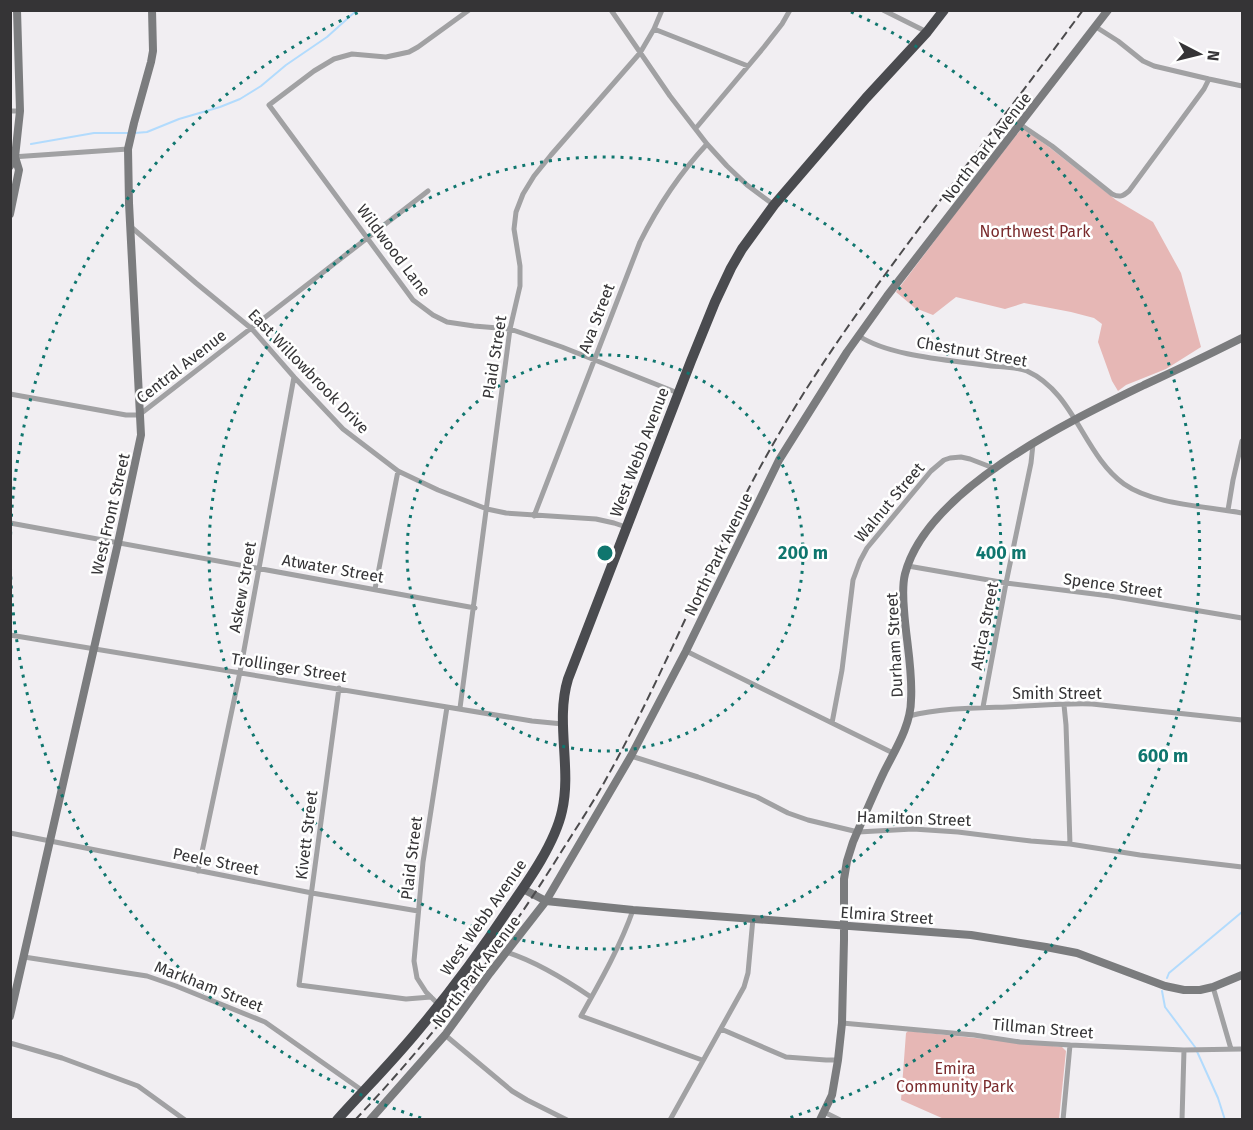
<svg xmlns="http://www.w3.org/2000/svg" width="1253" height="1130" font-family="'Fira Sans',sans-serif">
<style>
.green{fill:#e6b7b5}
.lines{fill:none;stroke-linecap:round;stroke-linejoin:round}
.stream{stroke:#b2dbfd;stroke-width:2}
.street{stroke:#a1a1a3;stroke-width:5}
.secondary{stroke:#7b7c7e;stroke-width:8}
.highway{stroke:#4a4b4f;stroke-width:10}
.rail{stroke:#4c4b4d;stroke-width:2;stroke-dasharray:9 4.5;stroke-linecap:butt}
.ring{fill:none;stroke:#0f766e;stroke-width:3;stroke-dasharray:3 6}
.labels{text-anchor:middle;stroke-width:5;stroke-linejoin:round;paint-order:stroke}
.street-label{font-size:16px;fill:#353436;stroke:#fff}
.park-label{font-size:16px;fill:#7a2b2d;stroke:#fff}
.centre{fill:#0f766e;stroke:#fff;stroke-width:3}
.ring-label{font-size:18px;text-anchor:middle;font-weight:bold;fill:#0f766e;stroke:#fff;stroke-width:5;stroke-linejoin:round;paint-order:stroke}
</style>
<rect width="100%" height="100%" fill="#f1eef2"/>
<path class="green" d="M 1022,128 L 1049,147 L 1116,200 L 1153,222 L 1181,273 L 1201,347 L 1166,369 L 1126,385 L 1118,391 L 1112,381 L 1098,342 L 1102,324 L 1094,318 L 1071,312 L 1024,303 L 1005,309 L 956,297 L 933,315 L 915,308 L 896,292 L 964,202 Z
M 908,1031 L 1062,1047 L 1066,1051 L 1059,1119 L 944,1119 L 901,1100 L 906,1033 Z"/>
<g class="lines">
<path class="stream" d="M 135,133 L 147,132 L 179,119 L 220,107 L 240,99 L 261,86 L 286,65 L 327,37 L 357,10
M 31,144 L 94,133 L 130,133
M 1167,978 L 1169,973 L 1242,912
M 1162,991 L 1165,1007 L 1195,1047 L 1218,1098 L 1225,1120"/>
<path class="street" d="M 469,10 L 418,47 L 409,52 L 386,57 L 352,54 L 334,59 L 314,71 L 269,105 L 413,300 L 433,315 L 447,322 L 474,326 L 510,329 L 562,347 L 678,393
M 611,10 L 670,96 L 707,144 L 727,166 L 747,185 L 774,205
M 883,10 L 927,32
M 1096,27 L 1118,41 L 1143,61 L 1154,66 L 1209,79 L 1242,86
M 654,29 L 748,66
M 10,111 L 20,111
M 1021,125 L 1052,146 L 1112,194 C 1120,198 1123,196 1129,191 L 1204,89 L 1209,79
M 696,128 L 764,47 L 782,24 L 790,10
M 12,157 L 128,149
M 130,226 L 196,283 L 252,329 L 294,377 L 343,429 L 398,471 L 438,490 L 487,509 L 506,513 L 596,519 L 614,523 L 626,527
M 859,336 C 891,357 952,360 991,366 C 1002,367 1017,367 1027,371 C 1075,393 1083,454 1124,484 C 1154,505 1206,506 1242,513
M 10,394 L 126,415 L 139,415 L 428,191
M 1228,510 L 1233,480 L 1242,441
M 534,516 L 640,242 C 657,208 681,172 707,144
M 10,523 L 475,608
M 908,566 L 1006,583 L 1110,596 L 1242,618
M 375,589 L 398,471
M 10,635 L 532,721 L 563,724
M 686,651 L 893,753
M 339,688 L 299,985 L 406,999 L 431,997
M 1064,705 L 1066,725 L 1070,844
M 983,707 L 1006,583 L 1031,463 L 1033,444
M 460,708 L 510,329 L 520,286 L 520,266 L 514,229 L 516,212 L 523,194 L 534,176 L 551,155 L 640,53 L 654,29 L 662,10
M 909,716 C 940,708 974,708 1007,707 C 1035,706 1063,703 1092,704 L 1242,720
M 832,723 L 842,670 L 853,580 L 860,561 L 867,548 L 931,471 L 944,460 L 950,458 L 961,457 L 970,459 L 996,469
M 631,756 L 698,777 L 757,797 L 788,813 L 808,820 L 858,832 L 913,829 L 958,832 L 1031,841 L 1070,844 L 1140,855 L 1242,867
M 10,833 L 312,893 L 418,911
M 198,871 L 240,672 L 294,377
M 633,910 C 620,947 600,982 581,1016 L 702,1060
M 506,952 C 535,961 566,980 591,997
M 24,957 L 147,976 L 176,986 L 265,1022 L 363,1091
M 1213,987 L 1231,1049
M 439,1005 L 426,992 L 417,978 L 414,961 L 423,862 L 447,707
M 842,1023 L 974,1035 L 1020,1042 L 1070,1045 L 1184,1050 L 1242,1049
M 721,1029 L 786,1057 L 826,1060 L 838,1060
M 445,1035 L 512,1091 L 527,1100 L 567,1120
M 10,1043 L 62,1058 L 138,1086 L 185,1120
M 824,1112 L 840,1120
M 670,1120 L 744,987 L 748,973 L 753,918
M 1063,1120 L 1070,1045
M 1182,1120 L 1184,1050"/>
<path class="secondary" d="M 10,166 L 15,157 L 20,111 L 17,10
M 10,214 L 19,170 L 15,157
M 523,889 L 546,901 L 633,910 L 971,935 L 1046,947 L 1077,953 L 1165,986 L 1184,990 L 1200,990 L 1213,987 L 1242,975
M 10,1016 L 118,543 L 141,435 L 129,203 L 128,149 L 134,123 L 151,62 L 153,51 L 152,10
M 370,1120 L 445,1035 L 490,973 L 546,901 L 631,756 L 686,651 L 779,460 L 847,352 L 887,296 L 1108,10
M 820,1120 L 832,1095 L 838,1060 L 842,1023 L 844,940 L 844,879 L 847,861 L 853,842 C 863,819 873,795 884,772 C 895,750 911,725 911,700 C 913,671 906,640 904,610 C 903,598 902,586 905,574 C 927,489 1070,421 1144,385 C 1177,370 1210,354 1242,338"/>
<path class="highway" d="M 337,1120 C 365,1089 394,1060 420,1028 C 452,990 482,949 510,907 C 529,880 555,843 562,811 C 572,768 555,722 568,679 L 691,361 L 715,302 L 731,268 L 742,249 L 774,205 L 866,98 L 927,32 L 944,10"/>
<path class="rail" d="M 355,1120 C 434,1037 503,946 563,849 C 577,827 592,804 605,781 C 666,672 710,554 772,446 C 822,358 882,278 942,198 C 989,135 1037,73 1083,10"/>
</g>
<g class="ring">
<circle cx="605" cy="553" r="198"/>
<circle cx="605" cy="553" r="396"/>
<path d="M421 1118A594 594 0 0 1 359 12M851 12A594 594 0 0 1 789 1118"/>
</g>
<g class="labels">
<g class="street-label">
<text transform="translate(986 147) rotate(-52)" y="6">North Park Avenue</text>
<text transform="translate(394 250) rotate(53)" y="6">Wildwood Lane</text>
<text transform="translate(596 318) rotate(-69)" y="6">Ava Street</text>
<text transform="translate(972 351) rotate(10)" y="6">Chestnut Street</text>
<text transform="translate(494 357) rotate(-81)" y="6">Plaid Street</text>
<text transform="translate(181 366) rotate(-38)" y="6">Central Avenue</text>
<text transform="translate(309 371) rotate(46)" y="6">East Willowbrook Drive</text>
<text transform="translate(639 452) rotate(-69)" y="6">West Webb Avenue</text>
<text transform="translate(889 502) rotate(-50)" y="6">Walnut Street</text>
<text transform="translate(110 514) rotate(-77)" y="6">West Front Street</text>
<text transform="translate(718 554) rotate(-64)" y="6">North Park Avenue</text>
<text transform="translate(333 568) rotate(10)" y="6">Atwater Street</text>
<text transform="translate(1113 585) rotate(8)" y="6">Spence Street</text>
<text transform="translate(242 587) rotate(-80)" y="6">Askew Street</text>
<text transform="translate(984 626) rotate(-79)" y="6">Attica Street</text>
<text transform="translate(894 645) rotate(-93)" y="6">Durham Street</text>
<text transform="translate(289 667) rotate(9)" y="6">Trollinger Street</text>
<text x="1057" y="699">Smith Street</text>
<text transform="translate(914 818) rotate(2)" y="6">Hamilton Street</text>
<text transform="translate(306 835) rotate(-83)" y="6">Kivett Street</text>
<text transform="translate(411 858) rotate(-83)" y="6">Plaid Street</text>
<text transform="translate(216 861) rotate(11)" y="6">Peele Street</text>
<text transform="translate(887 915) rotate(4)" y="6">Elmira Street</text>
<text transform="translate(483 917) rotate(-55)" y="6">West Webb Avenue</text>
<text transform="translate(476 971) rotate(-53)" y="6">North Park Avenue</text>
<text transform="translate(209 986) rotate(21)" y="6">Markham Street</text>
<text transform="translate(1043 1028) rotate(5)" y="6">Tillman Street</text>
</g>
<g class="park-label">
<text x="1035" y="237">Northwest Park</text>
<text x="955" y="1074">Emira<tspan x="955" dy="18">Community Park</tspan></text>
</g>
</g>
<circle cx="605" cy="553" r="9" class="centre"/>
<g class="ring-label">
<text x="803" y="559">200 m</text>
<text x="1001" y="559">400 m</text>
<text x="1163" y="762">600 m</text>
</g>
<rect width="1253" height="1130" fill="none" stroke="#353436" stroke-width="24"/>
<g transform="translate(1199 54) rotate(97)" stroke="#ffffff" stroke-width="4.5" paint-order="stroke">
<path d="M0-4.5L10 22L0 15L-10 22Z" fill="#353436"/>
<text y="-9" font-size="16" font-weight="bold" text-anchor="middle" fill="#353436">N</text>
</g>
</svg>
